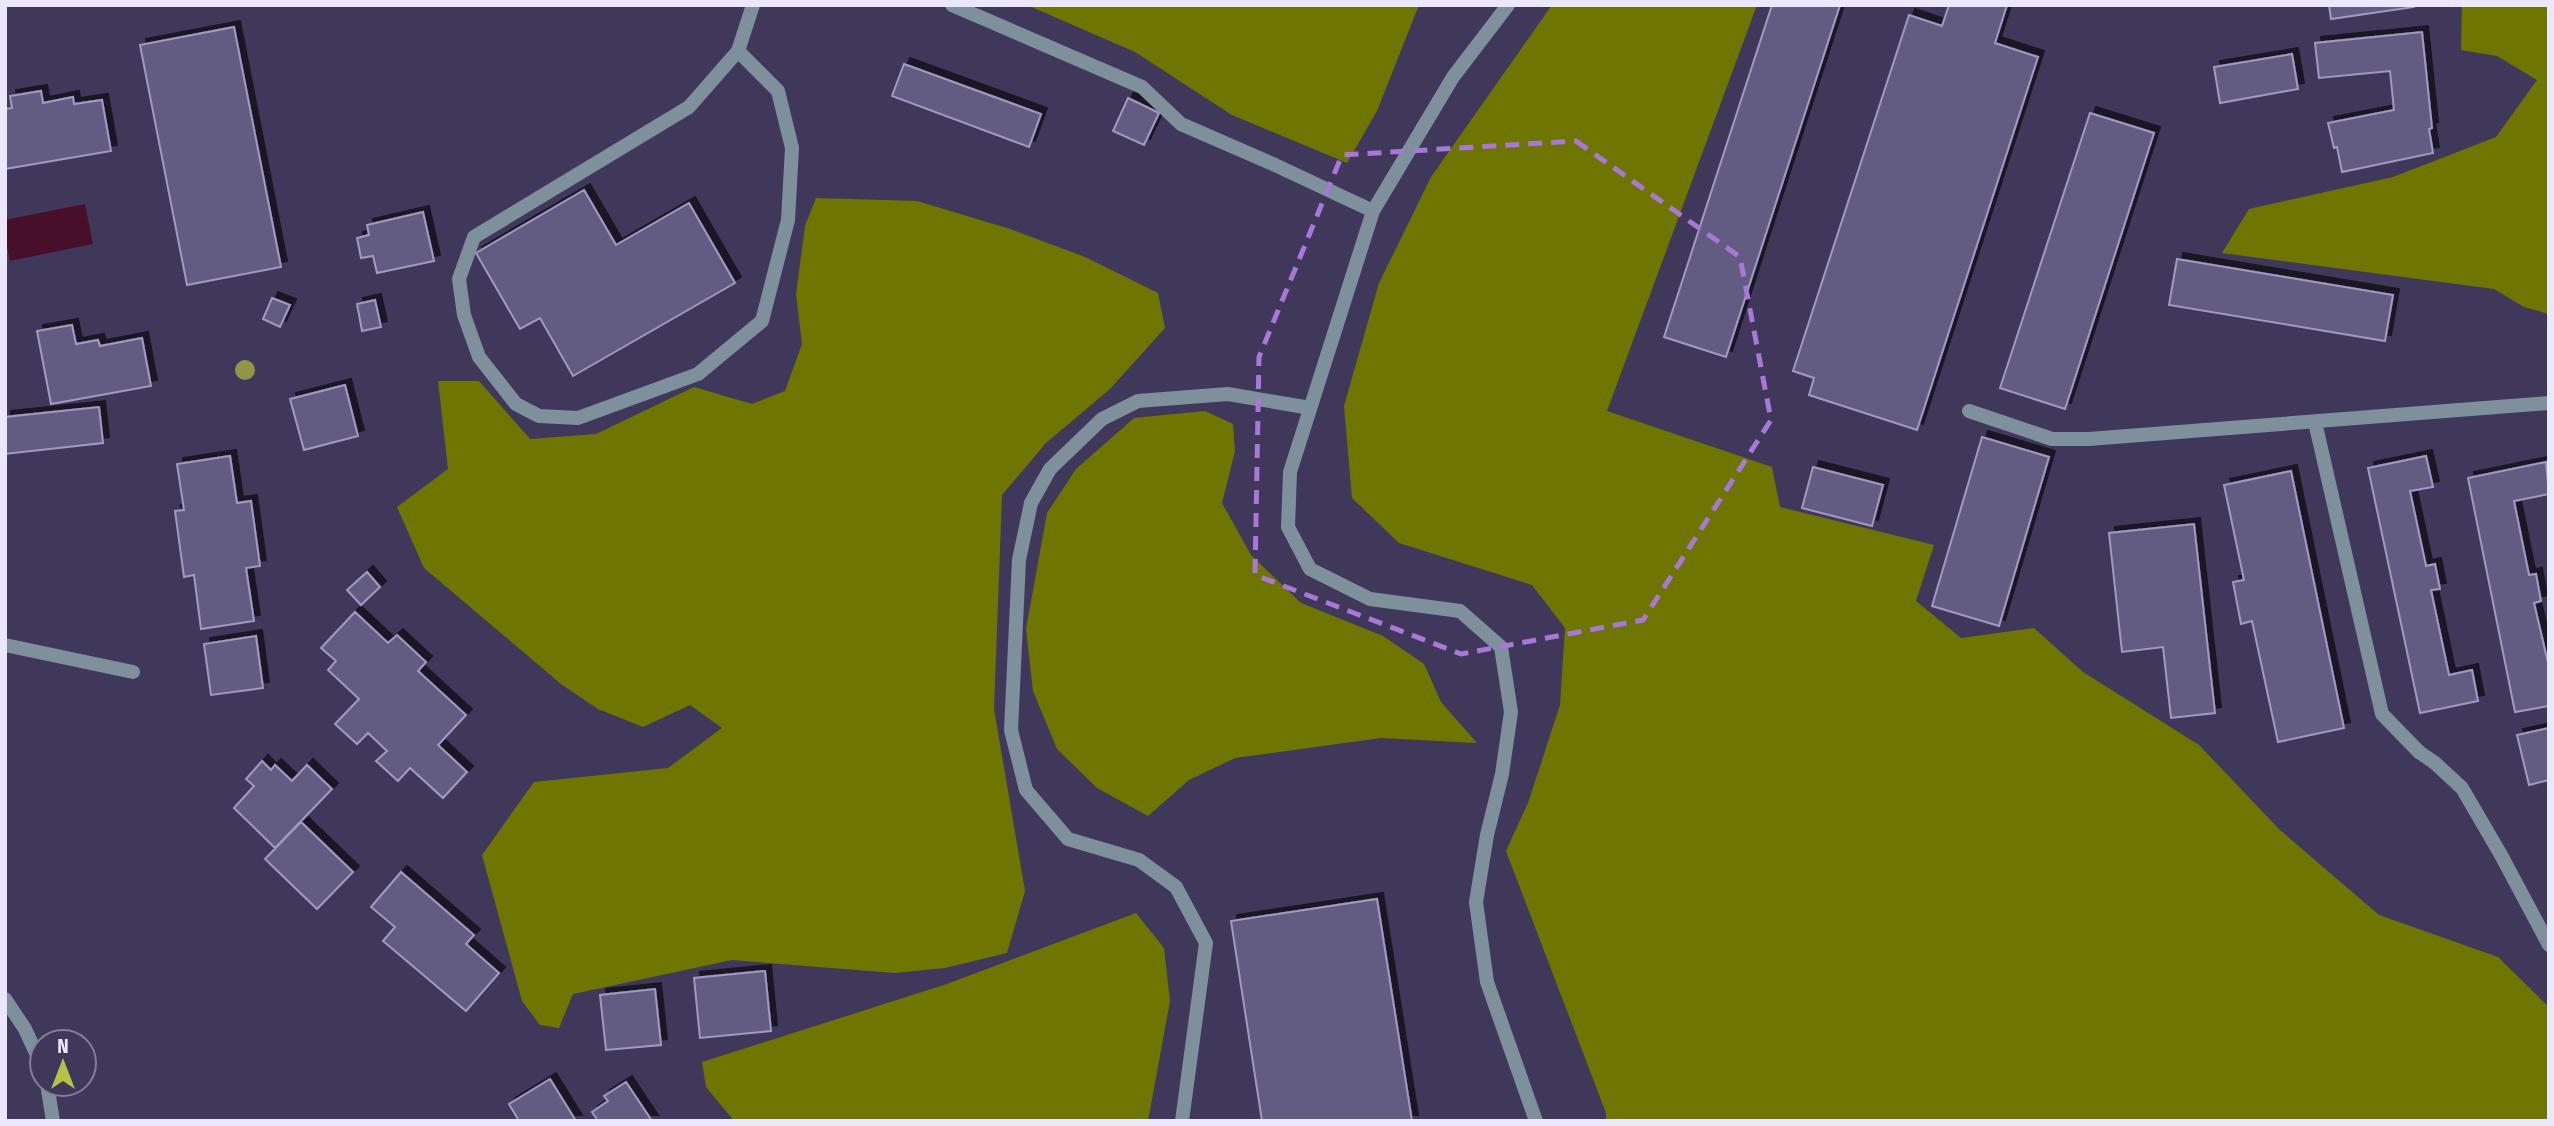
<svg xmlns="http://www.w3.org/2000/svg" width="2554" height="1126" font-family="'Fira Sans Condensed',sans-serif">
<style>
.forest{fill:#6e7601}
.water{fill:#480f2b}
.building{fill:#645b82;stroke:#a299c3;stroke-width:2;filter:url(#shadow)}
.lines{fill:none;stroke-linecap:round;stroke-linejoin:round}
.lane{stroke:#7d909c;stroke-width:14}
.street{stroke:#7d909c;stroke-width:14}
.tree{fill:#919546}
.marked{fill:none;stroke:#a877d8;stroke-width:5;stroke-dasharray:14 9;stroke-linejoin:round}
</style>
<defs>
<filter id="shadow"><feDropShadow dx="6" dy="-6" stdDeviation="0" flood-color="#0009"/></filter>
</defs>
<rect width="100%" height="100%" fill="#40385b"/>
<path class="forest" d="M 1027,5 L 1419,5 L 1377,111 L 1347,163 L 1232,115 L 1135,52 Z
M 1552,5 L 1757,5 L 1607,411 L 1772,467 L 1780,507 L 1934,545 L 1916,601 L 1961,638 L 2034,628 L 2083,672 L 2199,745 L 2280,830 L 2379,915 L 2498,957 L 2549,1007 L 2549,1121 L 1606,1121 L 1606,1113 L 1506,851 L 1528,803 L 1560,705 L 1565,628 L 1532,585 L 1399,543 L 1352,498 L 1344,406 L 1379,283 L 1431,177 Z
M 2462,5 L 2549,5 L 2549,314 L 2524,307 L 2494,289 L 2222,253 L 2249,209 L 2393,177 L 2496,137 L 2537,80 L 2497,56 L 2461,50 Z
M 816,198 L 917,201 L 1007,228 L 1085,257 L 1158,293 L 1165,328 L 1110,389 L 1046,443 L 1002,495 L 994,709 L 1025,891 L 1007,953 L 945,968 L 895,973 L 732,960 L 573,994 L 559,1028 L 540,1025 L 522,1001 L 482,855 L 534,782 L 668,768 L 722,728 L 690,705 L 643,727 L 598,709 L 561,684 L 424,568 L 397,507 L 448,469 L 438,381 L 479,381 L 530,439 L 596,434 L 694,387 L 752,404 L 785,391 L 802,344 L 796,294 L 805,226 Z
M 1205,411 L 1233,424 L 1235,451 L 1222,503 L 1251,555 L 1301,603 L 1383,636 L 1424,664 L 1441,702 L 1477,743 L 1381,738 L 1235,758 L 1189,780 L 1148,816 L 1097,788 L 1057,749 L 1033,691 L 1026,629 L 1047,513 L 1076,469 L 1134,418 Z
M 1136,913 L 1164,948 L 1170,1001 L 1148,1121 L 734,1121 L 706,1087 L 702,1062 L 947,984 Z"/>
<path class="water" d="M 85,204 L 93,244 L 10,261 L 5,239 L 5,220 Z"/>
<path class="building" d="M 1772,5 L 1840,5 L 1726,357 L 1664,337 Z
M 1949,5 L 2007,5 L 1995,43 L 2038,57 L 1917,430 L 1809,395 L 1814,378 L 1793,371 L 1909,15 L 1942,26 Z
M 2329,5 L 2414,5 L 2414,7 L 2331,19 Z
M 234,27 L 281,267 L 187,285 L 140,45 Z
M 2422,32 L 2432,128 L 2429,129 L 2433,153 L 2342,172 L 2337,147 L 2334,148 L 2328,123 L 2394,110 L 2390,71 L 2319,78 L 2315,43 Z
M 2292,54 L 2298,89 L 2220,103 L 2214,67 Z
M 904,64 L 1041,114 L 1029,147 L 892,96 Z
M 41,91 L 43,103 L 73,97 L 74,104 L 102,100 L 111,151 L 5,169 L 5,109 L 12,108 L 10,96 Z
M 1128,98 L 1159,113 L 1144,145 L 1113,131 Z
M 2090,113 L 2154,133 L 2065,409 L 2000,388 Z
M 584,190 L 616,245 L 689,203 L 735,283 L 573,376 L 540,318 L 520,329 L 476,253 Z
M 423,212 L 434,261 L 377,273 L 373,256 L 361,258 L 357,238 L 369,235 L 367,225 Z
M 2177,259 L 2393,295 L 2385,341 L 2169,305 Z
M 272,298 L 290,305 L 280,327 L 263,319 Z
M 375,300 L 381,327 L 362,331 L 357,304 Z
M 72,325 L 76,344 L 98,340 L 100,346 L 142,338 L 151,386 L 51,404 L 37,331 Z
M 345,385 L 358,436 L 304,450 L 290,399 Z
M 99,407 L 103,443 L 5,454 L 5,417 Z
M 1982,437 L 2049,457 L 1999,626 L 1932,606 Z
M 230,456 L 237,503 L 251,501 L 260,566 L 246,568 L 254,621 L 201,629 L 194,575 L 184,577 L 175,511 L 184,510 L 177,464 Z
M 2426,456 L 2433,487 L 2410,491 L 2426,566 L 2435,564 L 2440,589 L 2431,590 L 2449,675 L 2472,670 L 2478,701 L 2420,713 L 2368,468 Z
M 2546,462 L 2549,494 L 2514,501 L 2529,575 L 2536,574 L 2541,601 L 2534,603 L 2549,667 L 2549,706 L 2515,712 L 2468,478 Z
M 1813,467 L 1883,485 L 1872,526 L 1802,508 Z
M 2291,471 L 2344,728 L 2278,742 L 2252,621 L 2241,624 L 2233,582 L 2244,580 L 2224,485 Z
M 2194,524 L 2215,713 L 2171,718 L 2163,647 L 2122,652 L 2109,533 Z
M 367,572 L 380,587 L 361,605 L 347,590 Z
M 355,612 L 388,643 L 397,635 L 426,662 L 418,671 L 466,715 L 438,745 L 467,772 L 443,798 L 410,768 L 398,781 L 376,761 L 387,751 L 368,733 L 357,744 L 335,724 L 359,699 L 328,670 L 336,661 L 321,648 Z
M 256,636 L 263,688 L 211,695 L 204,644 Z
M 2549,728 L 2549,780 L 2529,785 L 2517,735 Z
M 262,761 L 271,770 L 275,765 L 292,781 L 307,765 L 332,789 L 275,848 L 234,808 L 254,786 L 246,779 Z
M 301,822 L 353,872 L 317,909 L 265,859 Z
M 401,872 L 474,935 L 466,944 L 499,973 L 466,1011 L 383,941 L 395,927 L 371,907 Z
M 1377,899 L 1412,1121 L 1262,1121 L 1231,921 Z
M 765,971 L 771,1031 L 700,1038 L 694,978 Z
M 655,989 L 661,1045 L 606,1050 L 600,995 Z
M 550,1079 L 576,1121 L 519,1121 L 509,1104 Z
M 626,1082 L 652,1121 L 598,1121 L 592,1112 L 608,1101 L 604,1096 Z"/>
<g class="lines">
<path class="lane" d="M 952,5 L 1142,87 L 1181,124 L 1275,165 L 1373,211
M 1508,5 L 1453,77 L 1373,211 L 1290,472 L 1288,527 L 1310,569 L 1370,599 L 1460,611 L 1501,647 L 1511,712 L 1502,774 L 1487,835 L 1476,902 L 1487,982 L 1536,1121
M 738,51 L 778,91 L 792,148 L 788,220 L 762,321 L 698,374 L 578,418 L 539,416 L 516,404 L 479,357 L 464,315 L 459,279 L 474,237 L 689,107 L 738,51 L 753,5
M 1969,411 L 2052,439 L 2089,439 L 2549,403
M 2315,422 L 2382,714 L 2419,752
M 5,645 L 133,672
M 5,999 L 25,1029 L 42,1066
M 47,1084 L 53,1121
M 1182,1121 L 1206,943 L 1176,887 L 1139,860 L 1068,839 L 1026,790 L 1011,730 L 1019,560 L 1031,503 L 1050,469 L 1102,419 L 1138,401 L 1228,394 L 1310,408"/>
<path class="street" d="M 2419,752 L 2435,763 L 2462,788 L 2501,855 L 2549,945"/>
</g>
<circle class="tree" cx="245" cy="370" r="10"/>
<path class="marked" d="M 1576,141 L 1740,257 L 1771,420 L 1643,620 L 1461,654 L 1255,575 L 1259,357 L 1342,155 Z"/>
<rect width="2554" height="1126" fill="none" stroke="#ebe7fd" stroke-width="14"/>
<g transform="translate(63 1063)"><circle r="33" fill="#40385b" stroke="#847e9c" stroke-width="2"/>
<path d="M0-5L12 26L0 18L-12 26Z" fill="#b6c148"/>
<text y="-10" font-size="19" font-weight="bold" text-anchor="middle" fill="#ebe7fd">N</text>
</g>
</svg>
